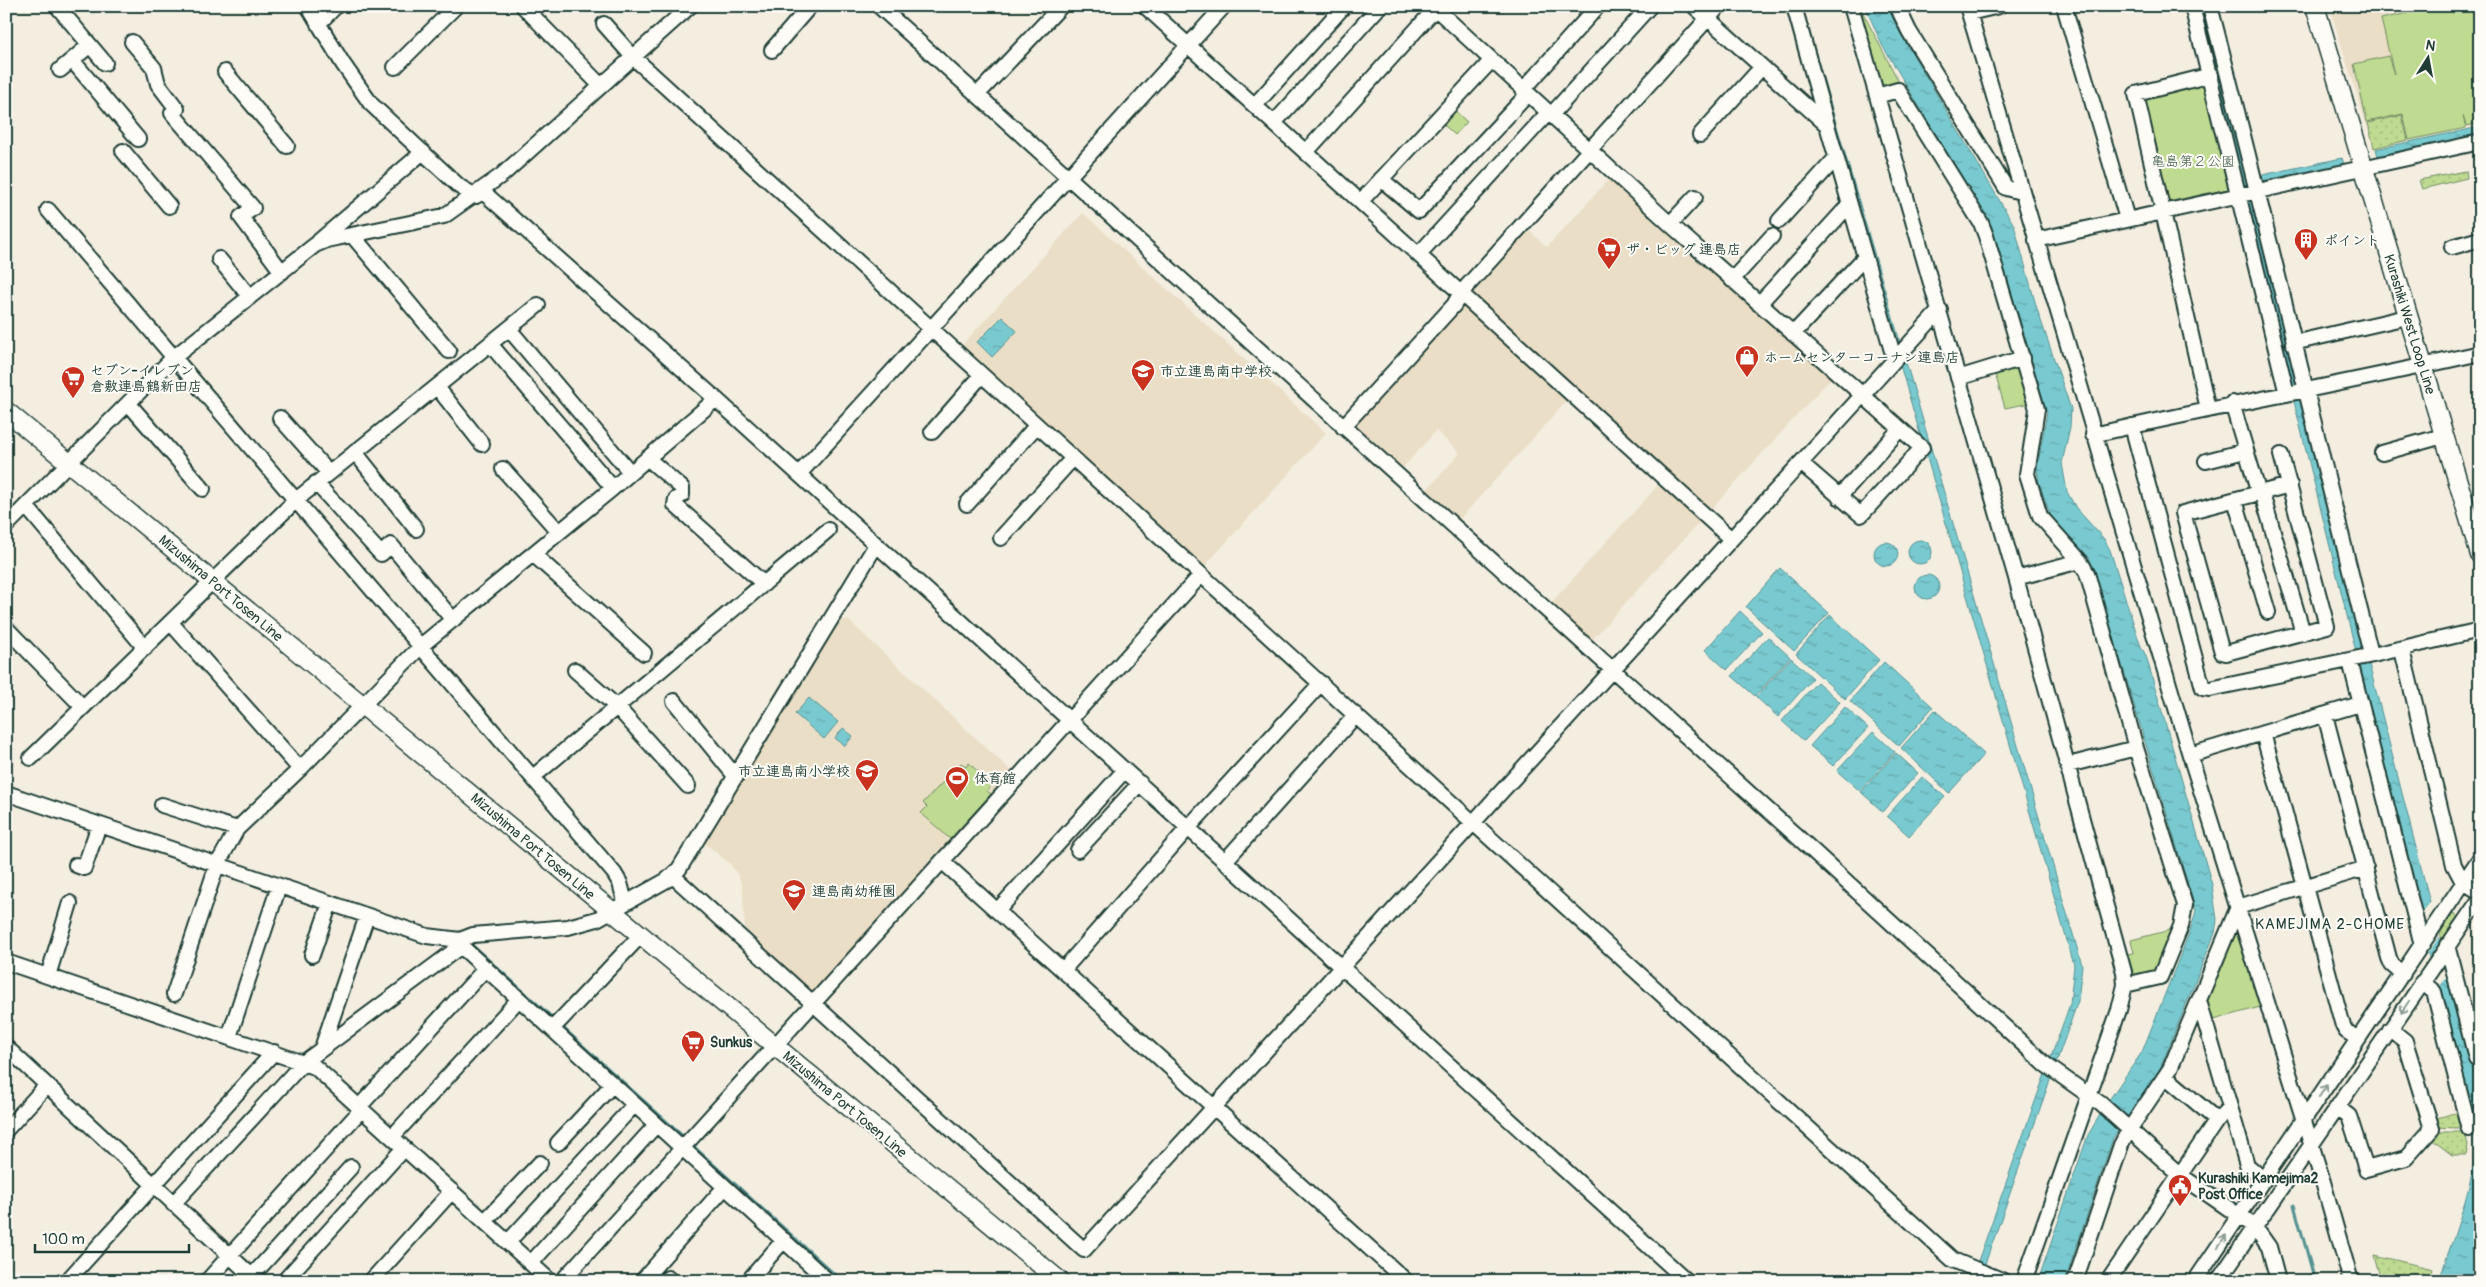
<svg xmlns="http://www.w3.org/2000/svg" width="2486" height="1287" font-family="Pangolin,'Klee One',sans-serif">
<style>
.built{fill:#eadec6}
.grass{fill:url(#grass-dots);stroke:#6f8c62}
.park{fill:#bfda91;stroke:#6f8c62}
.water{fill:url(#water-ripples);stroke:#559292}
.pier{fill:#f4eee1}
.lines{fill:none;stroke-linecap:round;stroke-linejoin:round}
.stream{stroke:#559292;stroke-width:3}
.minor-casing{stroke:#1f3d34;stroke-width:18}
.major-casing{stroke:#1f3d34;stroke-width:21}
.minor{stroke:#fdfcf7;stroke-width:14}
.major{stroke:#fdfcf7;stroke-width:18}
.oneway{stroke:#8e9c96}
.labels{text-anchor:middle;stroke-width:4;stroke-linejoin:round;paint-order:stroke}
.park-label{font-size:14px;fill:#3f5c47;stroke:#fdfcf7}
.poi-label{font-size:14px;font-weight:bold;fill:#1f3d34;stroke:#fdfcf7;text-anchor:start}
.street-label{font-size:14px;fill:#1f3d34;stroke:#fdfcf7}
.neighbourhood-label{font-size:15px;letter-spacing:1px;fill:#1f3d34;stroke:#fdfcf7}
</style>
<defs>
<pattern id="grass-dots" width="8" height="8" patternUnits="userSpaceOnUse" patternTransform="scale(1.25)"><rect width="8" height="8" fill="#bfda91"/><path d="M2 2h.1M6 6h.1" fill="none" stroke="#a4bc7e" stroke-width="1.8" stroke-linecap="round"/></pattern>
<pattern id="water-ripples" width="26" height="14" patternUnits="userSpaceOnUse" patternTransform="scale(1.25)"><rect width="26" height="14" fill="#79cad0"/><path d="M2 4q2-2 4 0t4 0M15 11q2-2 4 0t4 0" fill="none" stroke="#63a5aa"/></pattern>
</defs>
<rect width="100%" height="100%" fill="#f4eee1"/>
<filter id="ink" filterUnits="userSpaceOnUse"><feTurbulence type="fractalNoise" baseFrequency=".02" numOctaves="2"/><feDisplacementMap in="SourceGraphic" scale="10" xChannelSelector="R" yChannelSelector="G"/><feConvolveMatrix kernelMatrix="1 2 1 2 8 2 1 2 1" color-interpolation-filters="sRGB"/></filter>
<g filter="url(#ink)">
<path class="built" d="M 2329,6 L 2480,6 L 2480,126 L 2374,148 Z
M 1611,177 L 1832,377 L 1590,642 L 1549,605 L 1670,472 L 1578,389 L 1457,522 L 1424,493 L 1460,453 L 1436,431 L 1400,471 L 1357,432 L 1357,419 L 1468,289 L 1525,227 L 1547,247 Z
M 1083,213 L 1326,433 L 1202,569 L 961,351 L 962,345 Z
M 836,620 L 848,620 L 1017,776 L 815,994 L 745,929 L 742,884 L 737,874 L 730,864 L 701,840 Z"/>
<path class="grass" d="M 2402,115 L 2408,140 L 2374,148 L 2368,123 Z
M 2466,171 L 2467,178 L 2422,189 L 2419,180 Z
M 2453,914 L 2458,917 L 2442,940 L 2440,933 Z
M 2461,1111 L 2464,1124 L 2457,1128 L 2435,1127 L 2434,1119 Z
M 2434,1132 L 2465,1132 L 2468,1146 L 2466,1155 L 2452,1155 L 2430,1138 Z
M 2374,1255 L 2433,1269 L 2429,1281 L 2381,1281 Z"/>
<path class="park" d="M 1856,6 L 1860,7 L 1900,84 L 1885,89 L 1880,85 Z
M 2439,6 L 2480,6 L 2480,123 L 2466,126 L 2463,116 L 2466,128 L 2409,140 L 2403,114 L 2367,122 L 2354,64 L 2388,56 L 2394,74 L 2381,19 Z
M 2205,81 L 2232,190 L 2172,205 L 2166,203 L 2141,95 Z
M 1452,108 L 1467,122 L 1455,135 L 1444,125 L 1448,121 L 1444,117 Z
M 2014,365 L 2020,367 L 2030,403 L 2005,408 L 1994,370 Z
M 961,763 L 966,767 L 969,763 L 992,785 L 987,791 L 991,794 L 950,839 L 921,813 L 927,807 L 923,803 Z
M 2174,929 L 2156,973 L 2134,976 L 2127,954 L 2134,953 L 2131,940 Z
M 2229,932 L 2237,934 L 2260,1007 L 2207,1022 L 2202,1004 Z"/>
<path class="water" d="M 1796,6 L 1802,6 L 1804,13 L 2082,965 L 2078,1001 L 1979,1281 L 1973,1281 L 1978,1261 L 2070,1004 L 2074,965 Z
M 1865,6 L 1887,6 L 1898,29 L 2014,225 L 2037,309 L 2071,409 L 2070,427 L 2062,463 L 2067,492 L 2076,508 L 2104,539 L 2110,550 L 2140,644 L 2146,656 L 2212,885 L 2217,920 L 2215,933 L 2159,1071 L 2113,1138 L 2065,1281 L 2038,1281 L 2088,1135 L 2107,1103 L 2142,1052 L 2190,931 L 2196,911 L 2091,562 L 2089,557 L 2051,517 L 2039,483 L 2037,469 L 2047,412 L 1992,227 L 1882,45 Z
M 2196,6 L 2204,6 L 2298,387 L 2473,1070 L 2480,1069 L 2480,1076 L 2475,1077 L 2480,1096 L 2480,1281 L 2439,1281 C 2451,1243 2480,1170 2475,1133 L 2419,919 L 2359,664 Z
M 2480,127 L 2480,136 L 2379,159 L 2376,149 Z
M 2342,158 L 2345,168 L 2264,186 L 2262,175 Z
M 1002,317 L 1017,331 L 992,357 L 977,342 Z
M1908 552a12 12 0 1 1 24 0a12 12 0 1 1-24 0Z
M1874 554a12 12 0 1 1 24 0a12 12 0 1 1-24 0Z
M 1780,568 L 1829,613 L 1794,651 L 1746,607 Z
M1915 587a12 12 0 1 1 24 0a12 12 0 1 1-24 0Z
M 1740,611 L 1762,632 L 1727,670 L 1705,650 Z
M 1830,615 L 1879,660 L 1845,699 L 1796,654 Z
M 1768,637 L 1790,657 L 1755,696 L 1732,676 Z
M 1791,658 L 1813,678 L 1778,717 L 1756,697 Z
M 1884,662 L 1933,707 L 1899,746 L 1850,701 Z
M 1817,682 L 1840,702 L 1804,741 L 1782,721 Z
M 809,698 L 838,722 L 824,739 L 795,714 Z
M 1845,707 L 1868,728 L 1833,766 L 1810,746 Z
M 1935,710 L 1984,754 L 1949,793 L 1901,748 Z
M 843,728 L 853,736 L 845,746 L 835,738 Z
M 1873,732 L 1895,752 L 1860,791 L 1837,771 Z
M 1896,753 L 1918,773 L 1883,812 L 1861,792 Z
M 1922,777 L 1945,797 L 1909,836 L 1887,816 Z"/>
<path class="pier" d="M 2431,901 L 2440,936 L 2427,954 L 2417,920 Z
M 2441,941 L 2450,973 L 2437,990 L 2428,959 Z"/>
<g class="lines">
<path class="stream" d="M 472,945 L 555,1020
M 560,1025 L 685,1138
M 691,1144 L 842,1281
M 2294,1205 L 2315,1281
M 237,1253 L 255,1269
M 259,1273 L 268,1281"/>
<g class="minor-casing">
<path id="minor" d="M 57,6 L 105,63
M 308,6 L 343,64 L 371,104 L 460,187 L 476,196
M 523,6 L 601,86
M 879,6 L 1812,850 L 2046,1065 L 2101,1104 L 2180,1175 L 2254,1226 L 2269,1247 L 2278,1281
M 1145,6 L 1731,539
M 1433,6 L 1670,224 L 1922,448 L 1861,515 L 1801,463
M 1694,6 L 1827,125 L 1894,358
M 1794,6 L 1827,125
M 1851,6 L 2016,578 L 2124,972 L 2125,985 L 2119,1010 L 2024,1281
M 1897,6 L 1909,31 L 2006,188 L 2021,192
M 1967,6 L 2190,755 L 2323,1182 L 2351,1281
M 2064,6 L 2127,219
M 2192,6 L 2287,394
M 2210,6 C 2266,220 2316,436 2370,650 L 2373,655 L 2480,630
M 1969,13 L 1999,6
M 318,24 L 336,6
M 604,24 L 633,57 L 1953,1260 L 2004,1281
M 132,42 L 154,68 L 158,84 L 177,109
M 772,50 L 810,6
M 72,60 L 138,139
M 395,67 L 456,6
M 60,70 L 90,45
M 225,72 L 287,146
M 1523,90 L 1598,6
M 977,95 L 1061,6
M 1877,96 L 1898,90 L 1981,223 L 1986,236 L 2037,409 L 2027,474 L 2040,516 L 2080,561 L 2087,573 L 2136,748 L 2185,905 L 2181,926 L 2160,977 L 2125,985
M 1255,105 L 1344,6
M 172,113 L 253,208 L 241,217 L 282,272
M 1551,115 L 1650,6
M 1274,123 L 1380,6
M 1700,135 L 1762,67
M 123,151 L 169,206
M 1306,152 L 1435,9
M 1381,179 L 1419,211 L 1527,95
M 482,191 L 716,399 L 1687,1281
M 1361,201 L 1491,61
M 48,210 L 614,873 L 620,883 L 625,902
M 1779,221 L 1836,158
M 1670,224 L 1695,197
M 352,235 L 449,351
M 2036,240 L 2480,142
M 319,241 L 423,152
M 2452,247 L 2480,239
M 1419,254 L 1548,113
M 219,259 L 250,297
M 1732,280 L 1772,236
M 1759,304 L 1849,205
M 509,329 L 630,472
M 1793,334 L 1865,257
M 2293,343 L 2407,317
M 490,344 L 613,488
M 1958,378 L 2023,358
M 437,387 L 482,444
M 2232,403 L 2259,494
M 129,404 L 203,489
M 2208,409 L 2136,94 L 2211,75
M 280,418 L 329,473
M 2132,426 L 2203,688 L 2210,689 L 2373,655
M 1343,427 L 1454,305 L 1460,294 L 1719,6
M 932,432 L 982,375
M 2093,435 C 2222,405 2351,383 2480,353
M 355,452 L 416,529
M 2382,453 L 2443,436
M 2281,455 L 2327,626 L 2226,653 L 2222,652 L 2183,513 L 2290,485
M 647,458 L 682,488 L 682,495 L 676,499 L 675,505 L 764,584
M 2206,461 L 2245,451
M 503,469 L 559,532
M 799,474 L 1224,6
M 316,483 L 381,554 L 391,545 L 453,620
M 2262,494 L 2303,633
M 1839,497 L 1900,429
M 2235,500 L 2268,612
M 967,504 L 1037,425
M 26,506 L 145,648
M 6,526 L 173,358 L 315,245 L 327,240 L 444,216 L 502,175 L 690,6
M 1001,538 L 1073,458
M 533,554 L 644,653
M 2016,578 L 2080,561
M 171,623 L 300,769
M 6,628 L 77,701
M 2402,650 L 2454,865 L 2463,882 L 2480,892
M 2350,661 L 2422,945
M 575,670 L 617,707 L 688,786
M 674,701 L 736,777
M 2325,715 L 2389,958 L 2392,965 L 2403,974
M 2263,733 L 2343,1026 L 2346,1031 L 2358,1039
M 2190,755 L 2360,704
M 31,758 L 296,500 L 538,305
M 2068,765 L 2136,748
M 533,777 L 828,530
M 6,793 L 427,936 L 460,940 L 473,935 L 568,927 L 597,919 L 667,880 L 679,869 L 876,545
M 162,805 L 237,829 L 300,769 L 422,645 L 613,488 L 716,399
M 1078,850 L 1140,783
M 942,861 L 1406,1281
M 1225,861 L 1356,715
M 76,865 L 84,868 L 99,825
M 672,875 L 1084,1250 L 1940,310
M 997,911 L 1125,770
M 2447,945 L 2476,1058 L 2480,1061
M 461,946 L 828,1281
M 312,955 L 330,903
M 6,962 L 315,1067 L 550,1281
M 1063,970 L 1188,828 L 1321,683
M 48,976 L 70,903
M 2422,982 L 2434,992 L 2469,1129
M 174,994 L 217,865 L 237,829
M 2199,1001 L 2247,1165 L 2264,1180
M 552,1029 L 641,935
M 229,1037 L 279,886
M 6,1047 L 257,1281
M 322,1048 L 367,916
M 2166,1077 L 2217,1120
M 359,1107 L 486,968
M 2337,1107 L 2349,1116 L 2366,1169 L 2406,1158 L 2432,1129 L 2405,1041 L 2390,1029
M 6,1130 L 47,1085
M 392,1137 L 519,999
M 558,1143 L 612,1085
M 173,1204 L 303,1063 L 461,946 L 460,940
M 485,1221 L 540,1163
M 508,1242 L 634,1105
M 531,1263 L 656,1125
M 252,1276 L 351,1167
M 67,1281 L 274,1052
M 207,1281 L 361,1110
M 284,1281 L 404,1148
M 371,1281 L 452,1191
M 562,1281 L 1201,575
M 642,1281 L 725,1187
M 665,1281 L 668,1278
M 748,1281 L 784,1240
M 2075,1281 L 2121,1145 L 2129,1130 L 2170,1069 L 2238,907 L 2366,868
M 2108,1281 L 2217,1120 L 2229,1108
M 2195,1281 L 2480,858
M 2218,1281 L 2480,899"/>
</g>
<g class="major-casing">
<path id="major" d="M 2315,6 L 2480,555
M 6,411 L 1060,1281"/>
</g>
<use href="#minor" class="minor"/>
<use href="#major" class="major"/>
</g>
<defs><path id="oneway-shaft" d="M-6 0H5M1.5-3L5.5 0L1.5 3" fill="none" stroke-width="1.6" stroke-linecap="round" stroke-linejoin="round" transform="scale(1.25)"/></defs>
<g class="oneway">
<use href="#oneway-shaft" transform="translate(2405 1007) rotate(124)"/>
<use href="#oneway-shaft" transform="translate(2323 1091) rotate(-56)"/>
<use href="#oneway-shaft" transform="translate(2222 1241) rotate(-56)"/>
</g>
</g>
<defs>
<g id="building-pin" transform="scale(1.25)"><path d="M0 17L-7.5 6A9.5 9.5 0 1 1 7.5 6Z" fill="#c8321e" stroke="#fdfcf7"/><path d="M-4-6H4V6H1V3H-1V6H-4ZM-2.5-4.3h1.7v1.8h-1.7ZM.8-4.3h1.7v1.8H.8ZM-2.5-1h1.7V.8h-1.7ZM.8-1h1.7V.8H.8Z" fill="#fff"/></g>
<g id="supermarket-pin" transform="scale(1.25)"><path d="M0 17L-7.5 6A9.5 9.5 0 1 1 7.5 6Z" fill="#c8321e" stroke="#fdfcf7"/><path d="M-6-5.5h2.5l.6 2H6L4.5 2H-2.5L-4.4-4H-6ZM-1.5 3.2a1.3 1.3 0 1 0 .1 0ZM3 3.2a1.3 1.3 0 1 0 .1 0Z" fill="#fff"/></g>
<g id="shop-pin" transform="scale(1.25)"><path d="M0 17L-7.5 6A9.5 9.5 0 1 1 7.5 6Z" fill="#c8321e" stroke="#fdfcf7"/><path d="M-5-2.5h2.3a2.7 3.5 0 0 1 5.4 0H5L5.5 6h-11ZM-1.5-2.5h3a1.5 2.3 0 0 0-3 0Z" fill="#fff"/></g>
<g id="school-pin" transform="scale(1.25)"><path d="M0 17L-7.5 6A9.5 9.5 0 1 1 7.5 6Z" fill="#c8321e" stroke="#fdfcf7"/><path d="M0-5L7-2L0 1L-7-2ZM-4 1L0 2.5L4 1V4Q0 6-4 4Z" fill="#fff"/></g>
<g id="stadium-pin" transform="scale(1.25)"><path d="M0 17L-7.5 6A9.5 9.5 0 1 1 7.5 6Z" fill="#c8321e" stroke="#fdfcf7"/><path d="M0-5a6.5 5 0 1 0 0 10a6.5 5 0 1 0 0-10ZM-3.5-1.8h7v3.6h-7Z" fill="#fff"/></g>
<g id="civic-pin" transform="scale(1.25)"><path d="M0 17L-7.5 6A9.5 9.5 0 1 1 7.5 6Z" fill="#c8321e" stroke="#fdfcf7"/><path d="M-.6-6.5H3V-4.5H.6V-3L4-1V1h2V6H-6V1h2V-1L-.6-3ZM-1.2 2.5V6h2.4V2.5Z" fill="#fff"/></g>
</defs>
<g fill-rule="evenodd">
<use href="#building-pin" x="2306" y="240"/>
<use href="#supermarket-pin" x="1609" y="249"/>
<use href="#shop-pin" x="1747" y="357"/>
<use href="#school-pin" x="1143" y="371"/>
<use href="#supermarket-pin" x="73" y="378"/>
<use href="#school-pin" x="867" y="771"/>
<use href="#stadium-pin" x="957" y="778"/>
<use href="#school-pin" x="794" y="891"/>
<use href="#supermarket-pin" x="693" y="1042"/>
<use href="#civic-pin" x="2180" y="1186"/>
</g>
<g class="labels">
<g class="park-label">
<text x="2193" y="166">亀島第２公園</text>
</g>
<g class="poi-label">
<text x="2324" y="245">ポイント</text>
<text x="1626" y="254">ザ・ビッグ 連島店</text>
<text x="1764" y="362">ホームセンターコーナン連島店</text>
<text x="90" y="375">セブン‐イレブン<tspan x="90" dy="16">倉敷連島鶴新田店</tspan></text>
<text x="1160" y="376">市立連島南中学校</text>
<text x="850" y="776" text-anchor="end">市立連島南小学校</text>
<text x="974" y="783">体育館</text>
<text x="812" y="896">連島南幼稚園</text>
<text x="710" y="1047">Sunkus</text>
<text x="2198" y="1183">Kurashiki Kamejima2<tspan x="2198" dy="16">Post Office</tspan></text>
</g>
<g class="street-label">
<text transform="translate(2410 324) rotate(73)" y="5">Kurashiki West Loop Line</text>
<text transform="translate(221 588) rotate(40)" y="5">Mizushima Port Tosen Line</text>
<text transform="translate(533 846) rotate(40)" y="5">Mizushima Port Tosen Line</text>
<text transform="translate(845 1104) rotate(40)" y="5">Mizushima Port Tosen Line</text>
</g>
<g class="neighbourhood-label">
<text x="2330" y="929">KAMEJIMA 2-CHOME</text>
</g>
</g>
<rect width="2486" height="1287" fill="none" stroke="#fdfcf7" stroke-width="25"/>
<rect x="12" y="12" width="2461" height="1262" fill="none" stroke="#1f3d34" stroke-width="2" filter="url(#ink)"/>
<g transform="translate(2428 58) rotate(11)" stroke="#fdfcf7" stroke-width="4" paint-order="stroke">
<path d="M0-4L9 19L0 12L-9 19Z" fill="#1f3d34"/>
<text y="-8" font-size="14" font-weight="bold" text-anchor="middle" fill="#1f3d34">N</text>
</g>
<path d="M35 1244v8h154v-8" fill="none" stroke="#1f3d34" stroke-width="2.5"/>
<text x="42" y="1244" font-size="15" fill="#1f3d34" stroke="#fdfcf7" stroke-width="4" paint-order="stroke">100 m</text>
</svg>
